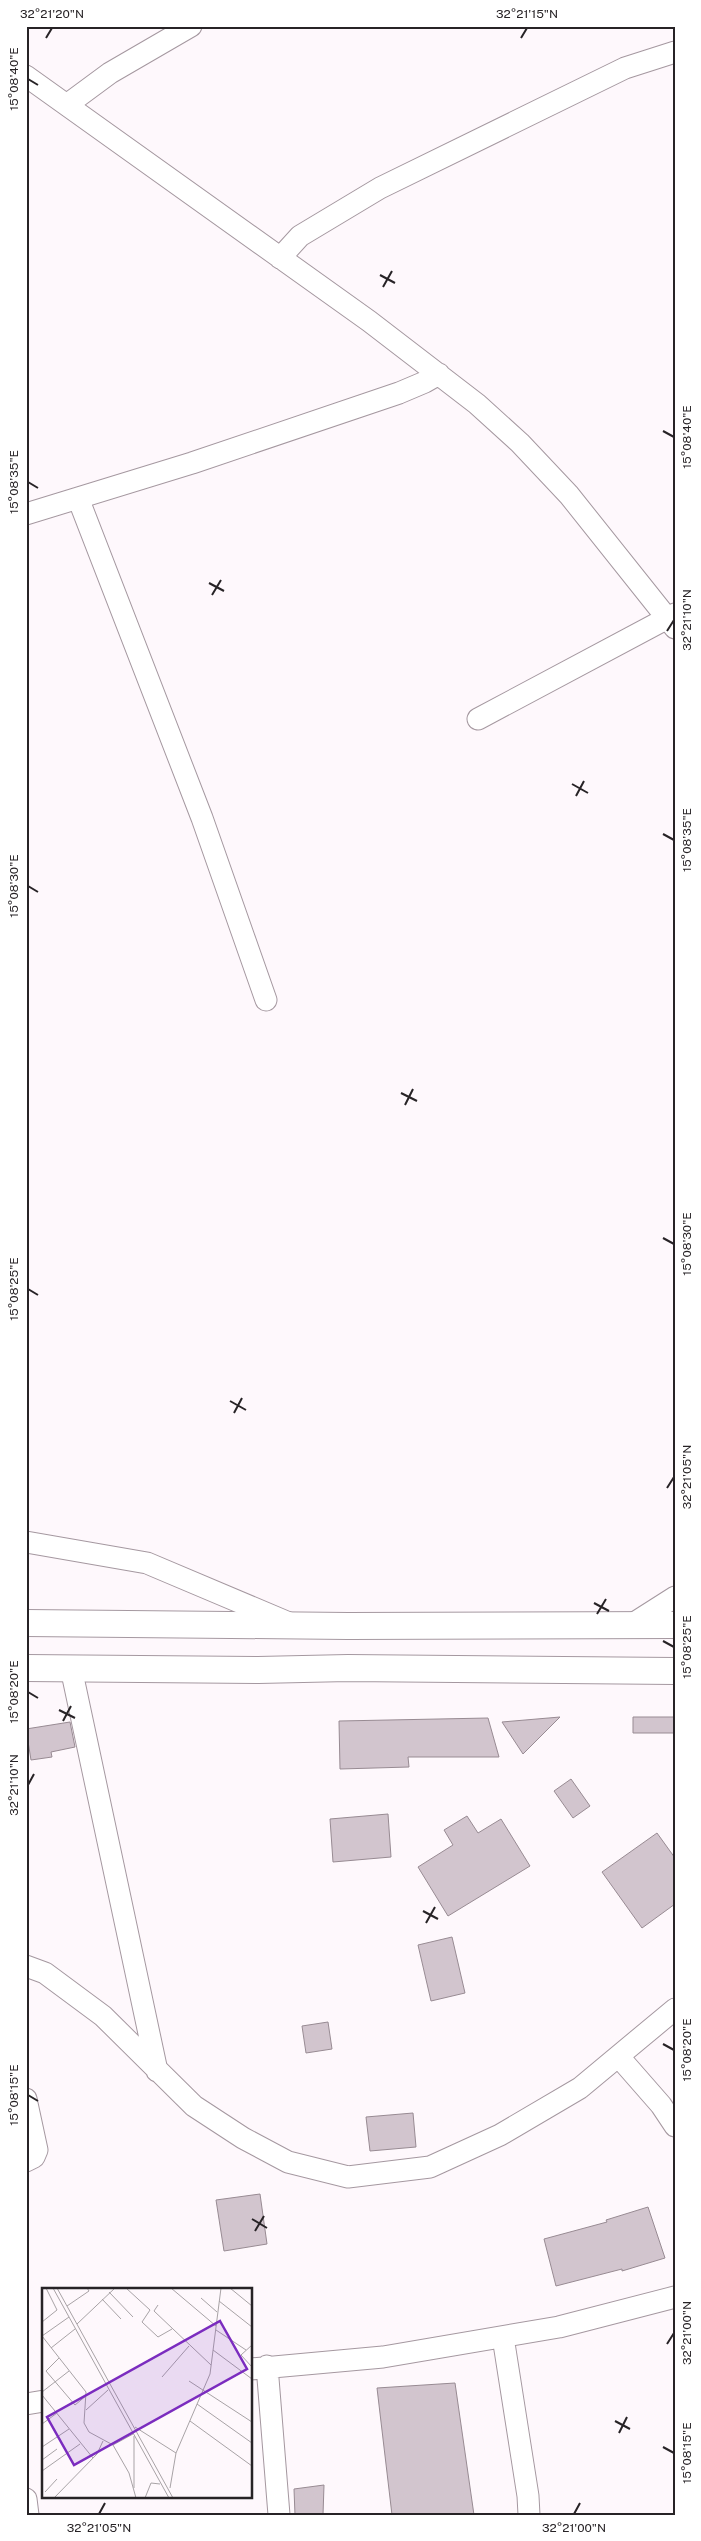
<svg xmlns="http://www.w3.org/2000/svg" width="701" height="2541" font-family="'Public Sans',sans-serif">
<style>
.building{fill:#d2c5ce;stroke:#988b93}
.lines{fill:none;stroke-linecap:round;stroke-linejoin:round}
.minor-casing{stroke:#a598a0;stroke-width:23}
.major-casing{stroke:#a598a0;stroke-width:28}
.minor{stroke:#fff;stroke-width:21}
.major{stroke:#fff;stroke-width:26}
.ticks{fill:none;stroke:#272326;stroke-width:2}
.inset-road{fill:none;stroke:#a8a3a6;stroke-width:1}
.view{fill:#7b2cbf;fill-opacity:0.15;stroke:#7b2cbf;stroke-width:2.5}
.inset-edge{fill:none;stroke:#272326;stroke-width:2.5}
.neatline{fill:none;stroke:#272326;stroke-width:2}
.ticks-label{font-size:12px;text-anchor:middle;fill:#272326}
</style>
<rect width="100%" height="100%" fill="#fef8fc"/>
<path class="building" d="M 560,1717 L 523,1754 L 502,1722 Z
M 633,1717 L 675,1717 L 675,1733 L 633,1733 Z
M 488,1718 L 499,1757 L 408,1757 L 409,1767 L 340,1769 L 339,1721 Z
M 70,1722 L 75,1747 L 51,1752 L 52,1757 L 31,1760 L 26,1729 Z
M 571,1779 L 590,1806 L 573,1818 L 554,1791 Z
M 388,1814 L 391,1857 L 333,1862 L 330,1819 Z
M 467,1816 L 478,1833 L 501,1819 L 530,1866 L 448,1916 L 418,1867 L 453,1845 L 444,1830 Z
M 657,1833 L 675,1858 L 675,1904 L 642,1928 L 602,1872 Z
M 452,1937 L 465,1993 L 431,2001 L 418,1945 Z
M 328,2022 L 332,2049 L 306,2053 L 302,2026 Z
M 413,2113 L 416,2147 L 370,2151 L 366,2117 Z
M 260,2194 L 267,2244 L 224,2251 L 216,2200 Z
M 648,2207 L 665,2258 L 622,2271 L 622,2269 L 556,2286 L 544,2239 L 607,2222 L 606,2220 Z
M 455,2383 L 474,2515 L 392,2515 L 377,2388 Z
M 324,2485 L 323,2515 L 295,2515 L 294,2489 Z"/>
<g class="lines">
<g class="minor-casing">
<path id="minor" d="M 26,76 L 369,321 L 477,404 L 520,443 L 569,495 L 675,628
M 68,104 L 110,73 L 191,26
M 280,258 L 300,236 L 380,188 L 625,68 L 675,52
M 78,498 L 202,818 L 266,1000
M 26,514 L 192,463 L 399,393 L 425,382 L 439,374
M 478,719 L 675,614
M 26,1542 L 147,1563 L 289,1623
M 631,1625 L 675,1597
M 71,1668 L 157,2071
M 26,1966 L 45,1973 L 103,2016 L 194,2106 L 243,2138 L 288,2162 L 348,2177 L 430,2167 L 500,2135 L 580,2088 L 675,2009
M 619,2057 L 661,2105 L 675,2126
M 26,2099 L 37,2150 L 34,2157 L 26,2161
M 503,2337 L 528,2496 L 529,2515
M 267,2366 L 279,2515
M 251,2369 L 383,2357 L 559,2327 L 675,2297
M 26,2404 L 44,2401
M 26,2499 L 28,2515"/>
</g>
<g class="major-casing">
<path id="major" d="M 26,1623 L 348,1626 L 675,1625
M 26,1668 L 258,1670 L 348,1668 L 675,1671"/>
</g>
<use href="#minor" class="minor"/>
<use href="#major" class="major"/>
</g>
<path class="ticks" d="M 46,38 L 52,28M 521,38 L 527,28M 28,79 L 38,85M 380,275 L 395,283M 383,287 L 392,271M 663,431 L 674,437M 28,482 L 38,488M 209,583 L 224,591M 212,595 L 221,580M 667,631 L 674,620M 572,784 L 588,793M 576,796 L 584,781M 663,834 L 674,840M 28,886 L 38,892M 401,1093 L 417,1101M 405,1105 L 413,1089M 663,1238 L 674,1244M 28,1289 L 38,1295M 230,1401 L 246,1410M 234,1413 L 242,1398M 667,1488 L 674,1477M 594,1603 L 609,1611M 597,1614 L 606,1599M 663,1641 L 674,1647M 28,1692 L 38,1698M 59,1710 L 75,1718M 63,1721 L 71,1706M 28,1785 L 34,1774M 423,1911 L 438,1919M 426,1923 L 435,1907M 663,2044 L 674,2050M 28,2095 L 38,2101M 252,2219 L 267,2228M 255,2231 L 264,2216M 667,2344 L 674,2333M 615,2421 L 630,2429M 619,2433 L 627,2417M 663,2447 L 674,2453M 99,2514 L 105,2503M 574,2514 L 580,2503"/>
<g transform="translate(42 2288)">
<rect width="210" height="210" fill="#fef8fc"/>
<path class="inset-road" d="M 11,0 L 127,210M 15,0 L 131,210M 84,0 L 108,22 L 100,34 L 116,49 L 130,41M 129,0 L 174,38M 188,0 L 210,18M 67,4 L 91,29M 159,10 L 175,24M 60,11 L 79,31M 177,13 L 210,39M 116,17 L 112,23 L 169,77M 25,18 L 47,3 L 45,0M 0,34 L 15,22 L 4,0M 35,36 L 73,0M 174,42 L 204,62M 0,48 L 44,104 L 42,135 L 47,144 L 71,157 L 91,146M 0,48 L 27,29M 210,57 L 199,67 L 210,79M 9,60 L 33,41M 171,62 L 210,91M 17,70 L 4,83 L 33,117 L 45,107M 120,89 L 147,58M 147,93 L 210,134M 0,104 L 27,83M 0,107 L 51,170M 155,116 L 210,155M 44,122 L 66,102M 148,133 L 210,178M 0,136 L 15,125M 93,139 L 134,165M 71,157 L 87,185 L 94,210M 0,159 L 27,141M 0,172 L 15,161M 0,183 L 38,156M 92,200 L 92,148M 128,200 L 134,165 L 168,86 L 179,0M 3,204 L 15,191M 12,210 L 55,166 L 61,153M 103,210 L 109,195 L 118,196"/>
<path class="view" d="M 178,33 L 205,81 L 32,177 L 5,129 Z"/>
<rect width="210" height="210" class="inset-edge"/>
</g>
<rect width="701" height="2541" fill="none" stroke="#ffffff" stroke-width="55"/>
<rect x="28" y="28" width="646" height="2486" class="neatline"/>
<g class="ticks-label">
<text x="52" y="18">32°21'20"N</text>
<text x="527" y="18">32°21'15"N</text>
<text transform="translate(14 79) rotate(-90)" y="4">15°08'40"E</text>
<text transform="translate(687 437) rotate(-90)" y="4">15°08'40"E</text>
<text transform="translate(14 482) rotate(-90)" y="4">15°08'35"E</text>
<text transform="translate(687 620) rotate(-90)" y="4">32°21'10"N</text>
<text transform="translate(687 840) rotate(-90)" y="4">15°08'35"E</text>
<text transform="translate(14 886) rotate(-90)" y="4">15°08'30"E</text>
<text transform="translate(687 1244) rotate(-90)" y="4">15°08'30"E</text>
<text transform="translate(14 1289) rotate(-90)" y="4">15°08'25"E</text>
<text transform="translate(687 1477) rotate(-90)" y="4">32°21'05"N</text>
<text transform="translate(687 1647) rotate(-90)" y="4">15°08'25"E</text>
<text transform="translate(14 1692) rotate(-90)" y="4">15°08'20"E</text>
<text transform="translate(14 1785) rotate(-90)" y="4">32°21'10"N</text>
<text transform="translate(687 2050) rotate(-90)" y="4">15°08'20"E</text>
<text transform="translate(14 2095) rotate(-90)" y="4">15°08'15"E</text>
<text transform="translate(687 2333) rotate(-90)" y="4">32°21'00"N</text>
<text transform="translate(687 2453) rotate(-90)" y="4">15°08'15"E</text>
<text x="99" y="2532">32°21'05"N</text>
<text x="574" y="2532">32°21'00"N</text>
</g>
</svg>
